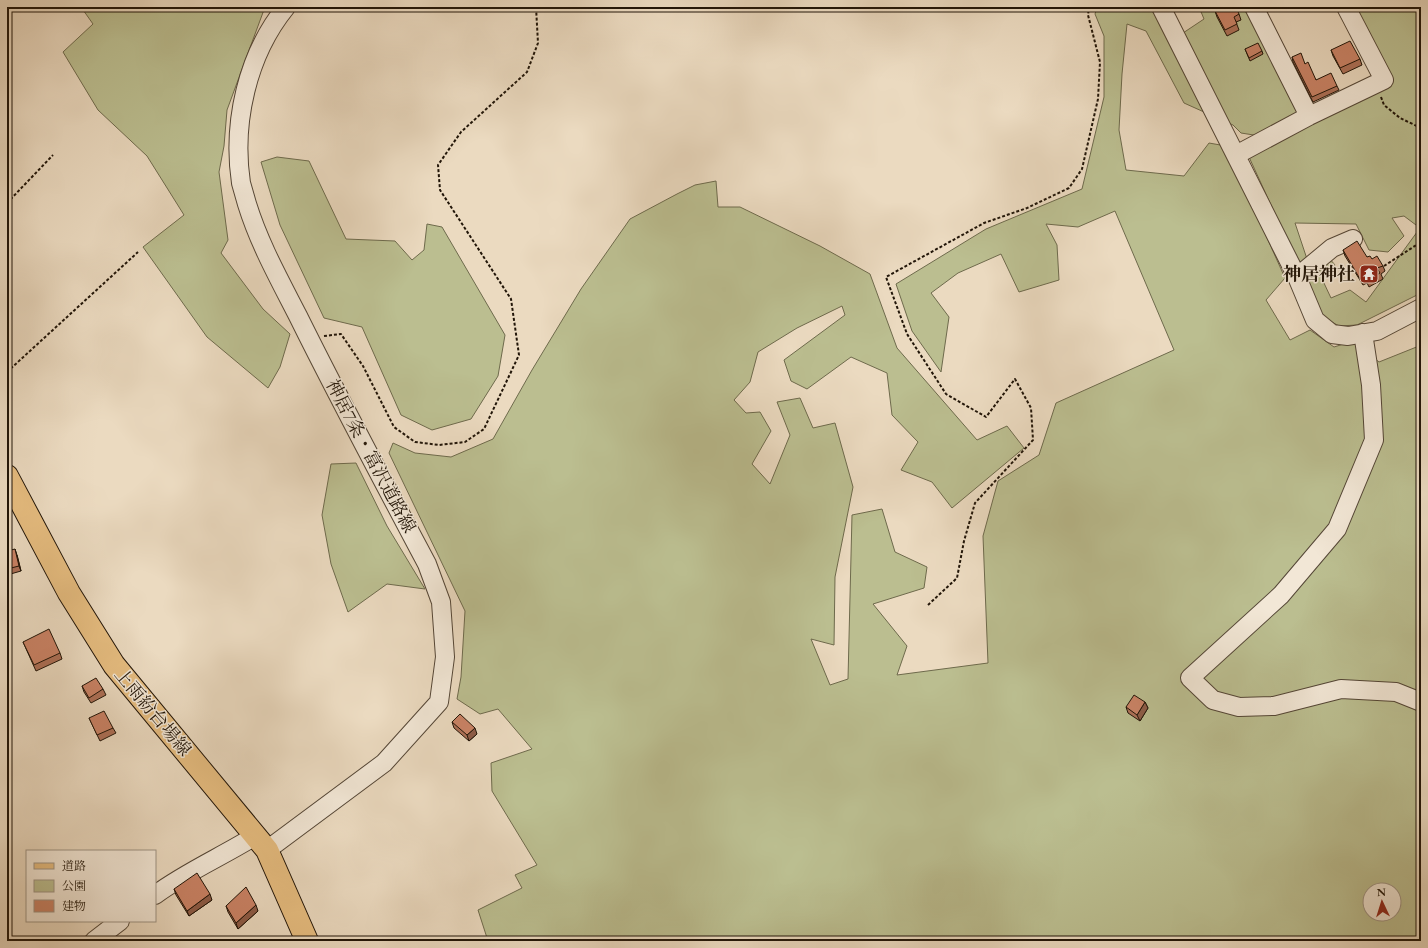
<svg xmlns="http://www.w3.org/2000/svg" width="1428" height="948" font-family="'EB Garamond','Noto Serif JP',serif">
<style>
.green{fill:#bbbe90;stroke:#6e6a4c;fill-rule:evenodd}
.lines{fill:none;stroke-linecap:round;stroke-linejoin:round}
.minor-casing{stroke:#544636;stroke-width:20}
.major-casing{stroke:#211508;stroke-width:24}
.path{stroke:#211508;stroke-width:2;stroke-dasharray:3 2;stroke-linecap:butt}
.minor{stroke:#f2e7d6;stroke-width:18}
.major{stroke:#e6bd80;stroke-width:22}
.wall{fill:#ae7158;stroke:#211508}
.shaded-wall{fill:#8d5c47;stroke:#211508}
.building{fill:#ca8366;stroke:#211508}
.labels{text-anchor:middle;stroke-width:3;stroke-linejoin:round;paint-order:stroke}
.poi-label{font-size:18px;font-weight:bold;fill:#211508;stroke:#f2e7d6;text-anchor:end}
.street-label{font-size:18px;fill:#211508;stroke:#f2e7d6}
</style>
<rect width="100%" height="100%" fill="#ebdac0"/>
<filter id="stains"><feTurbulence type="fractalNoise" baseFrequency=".005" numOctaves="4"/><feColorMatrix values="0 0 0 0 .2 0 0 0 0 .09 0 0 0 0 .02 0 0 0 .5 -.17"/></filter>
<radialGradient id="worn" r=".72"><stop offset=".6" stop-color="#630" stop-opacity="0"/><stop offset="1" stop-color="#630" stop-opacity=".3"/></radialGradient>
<path class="green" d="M 81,7 L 265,7 L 227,110 L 224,146 L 219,172 L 228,240 L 221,253 L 263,309 L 290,334 L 280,367 L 268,388 L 207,337 L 143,247 L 184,215 L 147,156 L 98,110 L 63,52 L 93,24 Z
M 1097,7 L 1152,7 L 1180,58 L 1183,33 L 1204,19 L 1199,7 L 1247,7 L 1300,111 L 1388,84 L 1353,7 L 1421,7 L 1421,293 L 1357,325 L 1339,326 L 1321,316 L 1305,278 L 1329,258 L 1335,265 L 1323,281 L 1331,298 L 1350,290 L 1366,302 L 1420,228 L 1404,216 L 1392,218 L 1404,236 L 1388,252 L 1369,250 L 1356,224 L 1295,223 L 1308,262 L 1298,264 L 1249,157 L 1279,139 L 1241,133 L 1233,125 L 1184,103 L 1146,31 L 1127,24 L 1122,74 L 1119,130 L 1126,170 L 1184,176 L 1209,143 L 1226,146 L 1285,278 L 1266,300 L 1290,340 L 1310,330 L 1334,347 L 1353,341 L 1379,362 L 1419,346 L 1421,318 L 1421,941 L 488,941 L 478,910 L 522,888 L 515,875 L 537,865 L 492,791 L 491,763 L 532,749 L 498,709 L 480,714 L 457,699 L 461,677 L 465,611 L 389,453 L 393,443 L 415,453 L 451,457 L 493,439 L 532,370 L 581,289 L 630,219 L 677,194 L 695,185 L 716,181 L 718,207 L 740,207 L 820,246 L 870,274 L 897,348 L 977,440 L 1007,426 L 1024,448 L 952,508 L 932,482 L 901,470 L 918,442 L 892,415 L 887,373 L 851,357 L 807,389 L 791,381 L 784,360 L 845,315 L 842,306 L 797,328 L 758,352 L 750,382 L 734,400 L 746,413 L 760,412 L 771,431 L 752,464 L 770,484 L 790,435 L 777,402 L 800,398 L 813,428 L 835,423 L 853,487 L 835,577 L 834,645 L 811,639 L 830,685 L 848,679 L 852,515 L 882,509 L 895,552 L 927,567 L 924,588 L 873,604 L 907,646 L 897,675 L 988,663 L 983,536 L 998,481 L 1039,455 L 1056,403 L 1174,350 L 1115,211 L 1078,227 L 1046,224 L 1057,245 L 1059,280 L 1019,292 L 1001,254 L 958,273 L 931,293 L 949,317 L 941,372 L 912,331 L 896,284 L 986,229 L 1082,189 L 1104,97 L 1104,36 L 1095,14 ZM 1370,890 L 1394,890 L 1394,914 L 1370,914 Z
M 277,157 L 309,161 L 346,239 L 395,241 L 412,260 L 424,250 L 427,224 L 442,227 L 505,335 L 498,376 L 471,419 L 432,430 L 401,415 L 362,327 L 324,318 L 280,225 L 261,162 Z
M 356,463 L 387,526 L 425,589 L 387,584 L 348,612 L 331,564 L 322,515 L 331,464 Z"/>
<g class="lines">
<g class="minor-casing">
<path id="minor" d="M 1161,7 L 1297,277 L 1315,320 L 1332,334 L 1348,336 L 1377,331 L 1421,308
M 1254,7 L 1309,116
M 1236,155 L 1309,116 L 1384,80 L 1346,7
M 1297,277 L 1332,248 L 1353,239
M 1363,333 L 1371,385 L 1374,440 L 1337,529 L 1281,595 L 1190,678 L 1213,700 L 1239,707 L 1274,706 L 1341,689 L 1396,692 L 1421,702
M 267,850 L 384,763 L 439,702 L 445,657 L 441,602 L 427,564 C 383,481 339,399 298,316 C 279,279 259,243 247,204 C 245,197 243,190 241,183 C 232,123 247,55 286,7
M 155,895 C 186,872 223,856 255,836
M 94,941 L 120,921"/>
</g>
<g class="major-casing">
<path id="major" d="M 7,476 L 69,593 L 114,665 L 267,850 L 307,941"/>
</g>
<path class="path" d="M 1381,97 L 1384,105 L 1400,118 L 1421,128
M 7,203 L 53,155
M 1384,266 L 1421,242
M 324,336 L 341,334 L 363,366 L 394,427 L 415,442 L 439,445 L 465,442 L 484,429 L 519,355 L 511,299 L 440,190 L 438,165 L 461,132 L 527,72 L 538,43 L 536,7
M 7,372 L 138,252
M 928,605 L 957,578 L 964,541 L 975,503 L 1033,440 L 1031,408 L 1015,379 L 986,417 L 946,394 L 907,334 L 886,277 L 984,223 L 1027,208 L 1069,188 L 1082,169 L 1098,99 L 1100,62 L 1088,15 L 1089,7"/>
<use href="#minor" class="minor"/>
<use href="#major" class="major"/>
</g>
<path class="wall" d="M 1215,11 L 1239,14 L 1241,20 L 1236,22 L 1239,30 L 1227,36 L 1217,17 Z
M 1245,49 L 1262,51 L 1263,54 L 1250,61 Z
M 1331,50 L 1360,59 L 1362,65 L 1343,74 L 1333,56 Z
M 1292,57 L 1305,64 L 1316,80 L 1337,86 L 1339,90 L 1313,102 L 1293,62 Z
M 1343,250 L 1367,257 L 1383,266 L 1385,271 L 1381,274 L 1383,279 L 1369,287 L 1367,283 L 1363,285 L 1345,256 Z
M 7,551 L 17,555 L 21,571 L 7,575 Z
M 23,642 L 60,653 L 62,659 L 36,671 Z
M 82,686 L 103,689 L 106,695 L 91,703 L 84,692 Z
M 1145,702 L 1148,708 L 1140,721 L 1128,713 L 1126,707 Z
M 89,718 L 113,728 L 116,733 L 100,741 Z
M 452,722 L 477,734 L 469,741 L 454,728 Z
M 174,889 L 212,900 L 189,916 L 176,895 Z
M 226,906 L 258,911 L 238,929 L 228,912 Z"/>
<path class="shaded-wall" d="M 15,549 L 17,555 L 21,571 L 19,566 Z
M 1145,702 L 1148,708 L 1140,721 L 1137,715 Z
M 475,728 L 477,734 L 469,741 L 467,735 Z
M 210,894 L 212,900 L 189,916 L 187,911 Z
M 256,905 L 258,911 L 238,929 L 236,923 Z"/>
<path class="building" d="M 1223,7 L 1236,7 L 1239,14 L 1234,17 L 1237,24 L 1225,30 L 1215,11 Z
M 1350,41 L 1360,59 L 1340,68 L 1331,50 Z
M 1258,43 L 1262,51 L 1249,58 L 1245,49 Z
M 1301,53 L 1305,64 L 1308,62 L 1316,80 L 1331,73 L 1337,86 L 1312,97 L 1292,57 Z
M 1357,241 L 1367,257 L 1370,256 L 1372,259 L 1377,256 L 1383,266 L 1377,268 L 1380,273 L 1367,281 L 1365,277 L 1360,279 L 1343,250 Z
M 15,549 L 19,566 L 7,569 L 7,551 Z
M 49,629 L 60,653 L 34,665 L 23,642 Z
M 96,678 L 103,689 L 89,698 L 82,686 Z
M 1134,695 L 1145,702 L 1137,715 L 1126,707 Z
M 104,711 L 113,728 L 97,735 L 89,718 Z
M 460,714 L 475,728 L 467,735 L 452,722 Z
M 197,873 L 210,894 L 187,911 L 174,889 Z
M 246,887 L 256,905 L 236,923 L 226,906 Z"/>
<defs>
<g id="temple-square" transform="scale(1)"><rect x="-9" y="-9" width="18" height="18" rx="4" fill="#8f2418" stroke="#f2e7d6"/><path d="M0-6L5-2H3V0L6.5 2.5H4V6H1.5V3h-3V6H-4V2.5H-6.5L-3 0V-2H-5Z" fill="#fff"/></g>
</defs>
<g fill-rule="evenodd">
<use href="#temple-square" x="1369" y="274"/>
</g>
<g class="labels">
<g class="poi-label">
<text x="1355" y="280">神居神社</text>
</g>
<g class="street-label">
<text transform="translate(371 456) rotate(62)" y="6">神居7条・富沢道路線</text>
<text transform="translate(153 712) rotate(50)" y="6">上雨紛台場線</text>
</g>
</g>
<rect width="1428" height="948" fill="none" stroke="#ebdac0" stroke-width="24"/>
<rect x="8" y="8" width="1412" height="932" fill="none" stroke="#211508" stroke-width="2"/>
<rect x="12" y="12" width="1404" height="924" fill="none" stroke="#211508"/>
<rect x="26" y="850" width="130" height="72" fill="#f2e7d6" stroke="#9e9384"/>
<rect x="34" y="863" width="20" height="6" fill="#e6bd80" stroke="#9e9384"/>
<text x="62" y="870" font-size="12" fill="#211508">道路</text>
<rect x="34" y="880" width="20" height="12" fill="#bbbe90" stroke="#9e9384"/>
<text x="62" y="890" font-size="12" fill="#211508">公園</text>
<rect x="34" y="900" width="20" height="12" fill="#ca8366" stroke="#9e9384"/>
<text x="62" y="910" font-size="12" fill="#211508">建物</text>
<g transform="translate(1382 902) rotate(356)"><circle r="19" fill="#f2e7d6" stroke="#9e9384"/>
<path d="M0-3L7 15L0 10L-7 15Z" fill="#8f2418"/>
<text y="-6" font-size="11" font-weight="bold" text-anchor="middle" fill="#211508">N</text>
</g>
<rect width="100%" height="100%" filter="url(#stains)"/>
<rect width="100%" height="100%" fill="url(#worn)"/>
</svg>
